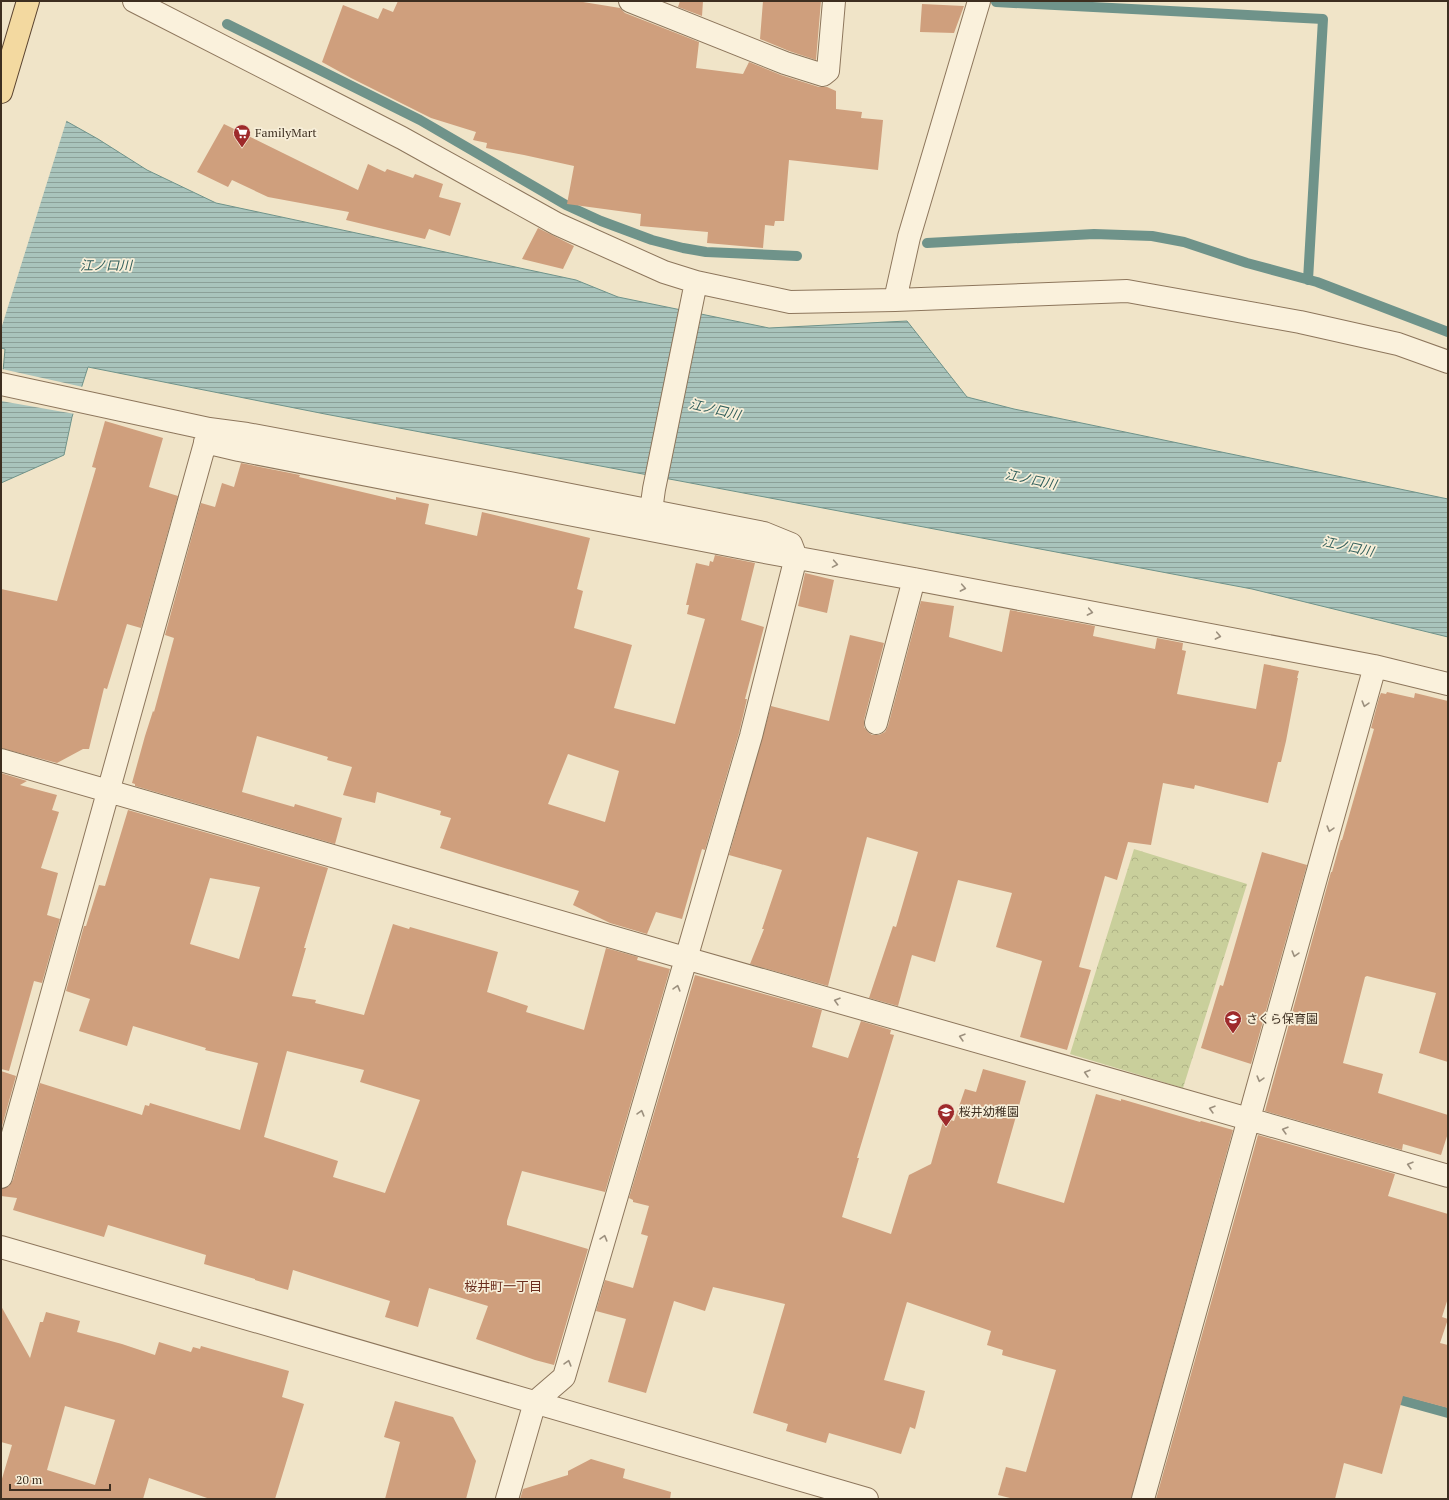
<svg xmlns="http://www.w3.org/2000/svg" width="1449" height="1500" font-family="'PT Serif','Noto Sans JP',serif">
<style>
.park{fill:url(#park-crowns)}
.water{fill:url(#water-rules);stroke:#6f938a}
.pier{fill:#f0e4c8}
.lines{fill:none;stroke-linecap:round;stroke-linejoin:round}
.stream{stroke:#6f938a;stroke-width:10}
.building{fill:#cf9f7d;fill-rule:evenodd}
.minor-casing{stroke:#8d765c;stroke-width:24}
.major-casing{stroke:#5b4430;stroke-width:24}
.minor{stroke:#faf1dc;stroke-width:22}
.major{stroke:#f3d9a0;stroke-width:22}
.oneway{stroke:#9c907e}
.labels{text-anchor:middle;stroke-width:3.5;stroke-linejoin:round;paint-order:stroke}
.poi-label{font-size:12px;fill:#3d2e20;stroke:#f7eed8;text-anchor:start}
.water-label{font-size:13px;font-style:italic;fill:#2f5d5a;stroke:#f7eed8}
.neighbourhood-label{font-size:13px;fill:#6b2e1e;stroke:#f7eed8}
</style>
<defs>
<pattern id="park-crowns" width="20" height="18" patternUnits="userSpaceOnUse"><rect width="20" height="18" fill="#c9cf9b"/><path d="M2 6a3 3 0 1 1 6 0M12 15a3 3 0 1 1 6 0" fill="none" stroke="#aeb285"/></pattern>
<pattern id="water-rules" width="6" height="5" patternUnits="userSpaceOnUse"><rect width="6" height="5" fill="#a9c4bc"/><path d="M0 2.5h6" fill="none" stroke="#8ba098"/></pattern>
</defs>
<rect width="100%" height="100%" fill="#f0e4c8"/>
<path class="park" d="M 1134,849 L 1247,884 L 1183,1088 L 1070,1054 Z"/>
<path class="water" d="M 1,90 L 25,98 L 98,139 L 147,170 L 216,203 L 576,280 L 618,297 L 769,328 L 907,321 L 967,397 L 1014,409 L 1448,499 L 1448,637 L 1252,589 L 325,414 L 88,367 L 72,417 L 64,455 L 1,483 L 1,394 L 5,349 L 1,348 Z"/>
<path class="pier" d="M 1,88 L 26,96 L 67,119 L 1,329 Z
M 2,369 L 83,387 L 75,414 L 1,401 Z"/>
<g class="lines">
<path class="stream" d="M 996,2 L 1323,19 L 1308,280
M 227,24 L 420,120 L 566,205 L 601,221 L 652,240 L 683,248 L 706,252 L 797,256
M 927,243 L 1094,234 L 1152,236 L 1184,242 L 1247,263 L 1317,282 L 1448,332
M 1390,1397 L 1448,1413"/>
</g>
<path class="building" d="M 398,1 L 577,1 L 620,8 L 625,13 L 699,42 L 696,68 L 743,74 L 749,62 L 781,75 L 819,87 L 827,87 L 836,91 L 836,109 L 862,112 L 861,118 L 883,120 L 878,170 L 789,160 L 784,221 L 775,221 L 774,226 L 765,225 L 763,248 L 707,243 L 708,232 L 640,226 L 641,214 L 567,204 L 574,166 L 524,155 L 486,148 L 487,143 L 473,140 L 476,132 L 431,118 L 351,78 L 322,62 L 343,5 L 378,19 L 383,8 L 393,12 Z
M 680,1 L 703,1 L 702,16 L 678,7 Z
M 763,1 L 821,1 L 816,60 L 789,51 L 760,39 Z
M 922,4 L 964,6 L 954,33 L 920,32 Z
M 224,124 L 358,190 L 368,164 L 385,172 L 387,169 L 413,178 L 415,174 L 443,184 L 439,197 L 461,203 L 450,236 L 429,229 L 425,239 L 346,220 L 349,212 L 268,197 L 232,180 L 228,187 L 197,172 Z
M 538,228 L 574,246 L 563,269 L 522,259 Z
M 105,421 L 163,438 L 149,487 L 178,496 L 141,628 L 127,624 L 107,689 L 104,688 L 89,749 L 83,749 L 57,763 L 1,748 L 1,589 L 57,601 L 96,468 L 92,467 Z
M 241,463 L 300,475 L 299,477 L 396,500 L 396,497 L 429,504 L 425,524 L 477,536 L 482,512 L 590,538 L 577,589 L 583,591 L 574,628 L 632,645 L 614,708 L 675,724 L 705,619 L 687,614 L 689,605 L 686,605 L 696,563 L 709,566 L 710,561 L 713,562 L 715,555 L 755,563 L 741,620 L 764,627 L 745,699 L 747,699 L 739,733 L 705,850 L 702,849 L 682,919 L 656,912 L 647,934 L 610,923 L 573,905 L 579,891 L 440,848 L 451,818 L 440,815 L 441,811 L 377,792 L 375,803 L 343,795 L 352,767 L 327,760 L 328,757 L 257,736 L 242,792 L 294,807 L 295,804 L 342,818 L 335,844 L 135,786 L 135,784 L 132,783 L 145,736 L 153,711 L 154,712 L 174,638 L 165,635 L 201,503 L 215,507 L 222,483 L 234,487 ZM 568,754 L 619,771 L 605,822 L 548,804 Z
M 805,573 L 834,580 L 827,613 L 798,606 Z
M 921,601 L 954,606 L 949,637 L 1002,652 L 1010,610 L 1095,626 L 1093,636 L 1155,649 L 1157,638 L 1183,643 L 1182,650 L 1186,651 L 1177,694 L 1256,709 L 1264,664 L 1299,671 L 1297,678 L 1298,678 L 1286,741 L 1281,762 L 1278,762 L 1268,803 L 1195,785 L 1194,789 L 1163,783 L 1151,845 L 1128,842 L 1117,880 L 1105,876 L 1079,967 L 1091,970 L 1067,1050 L 1020,1037 L 1042,961 L 996,947 L 1012,893 L 958,880 L 935,962 L 912,955 L 898,1006 L 869,998 L 893,926 L 896,927 L 918,852 L 867,837 L 828,986 L 750,964 L 764,929 L 762,929 L 782,870 L 729,855 L 771,706 L 829,721 L 850,635 L 884,643 L 864,720 L 864,727 L 868,732 L 872,735 L 879,735 L 885,732 L 888,726 Z
M 1387,692 L 1414,698 L 1415,693 L 1448,701 L 1448,1062 L 1419,1053 L 1436,993 L 1367,976 L 1365,977 L 1343,1063 L 1383,1074 L 1378,1093 L 1448,1115 L 1448,1133 L 1441,1155 L 1403,1144 L 1402,1150 L 1265,1111 L 1331,872 L 1332,872 L 1341,840 L 1342,840 L 1374,729 L 1371,728 L 1379,698 L 1381,693 L 1386,694 Z
M 1,773 L 27,781 L 20,785 L 57,795 L 52,810 L 59,812 L 41,868 L 58,873 L 47,915 L 60,919 L 42,983 L 34,981 L 9,1071 L 1,1069 Z
M 128,810 L 328,868 L 304,948 L 306,948 L 292,996 L 316,1000 L 315,1003 L 364,1015 L 393,924 L 409,929 L 410,927 L 498,952 L 487,992 L 528,1006 L 526,1012 L 584,1030 L 606,948 L 638,957 L 637,960 L 670,969 L 605,1192 L 522,1171 L 507,1221 L 507,1225 L 588,1249 L 554,1365 L 535,1360 L 476,1339 L 488,1306 L 429,1288 L 418,1327 L 385,1317 L 390,1301 L 293,1270 L 288,1290 L 255,1280 L 255,1279 L 204,1264 L 206,1255 L 108,1225 L 104,1237 L 13,1210 L 17,1198 L 1,1196 L 1,1189 L 9,1186 L 13,1180 L 40,1083 L 142,1115 L 145,1105 L 149,1106 L 150,1103 L 240,1130 L 258,1063 L 205,1050 L 206,1048 L 133,1026 L 127,1046 L 79,1031 L 90,999 L 66,991 L 84,926 L 86,926 L 99,885 L 105,886 ZM 210,878 L 260,887 L 239,959 L 190,944 ZM 287,1051 L 364,1070 L 360,1082 L 420,1100 L 385,1193 L 333,1177 L 338,1161 L 264,1137 Z
M 1262,852 L 1307,865 L 1251,1064 L 1201,1048 L 1220,985 L 1223,986 Z
M 695,975 L 822,1010 L 812,1047 L 848,1058 L 861,1021 L 891,1030 L 890,1034 L 894,1035 L 857,1158 L 859,1158 L 842,1217 L 891,1234 L 909,1175 L 931,1164 L 944,1118 L 954,1121 L 965,1089 L 976,1092 L 983,1069 L 1026,1081 L 997,1183 L 1064,1203 L 1096,1094 L 1121,1101 L 1121,1099 L 1200,1122 L 1201,1121 L 1233,1130 L 1131,1499 L 1014,1499 L 998,1495 L 1006,1467 L 1026,1472 L 1056,1370 L 1002,1355 L 1003,1350 L 987,1345 L 991,1331 L 907,1302 L 884,1380 L 925,1391 L 915,1429 L 910,1427 L 901,1454 L 829,1433 L 826,1443 L 786,1431 L 788,1424 L 753,1413 L 785,1304 L 713,1287 L 705,1311 L 674,1301 L 646,1393 L 608,1382 L 626,1319 L 596,1311 L 605,1280 L 633,1288 L 648,1236 L 641,1234 L 649,1206 L 633,1202 L 633,1200 L 629,1198 Z
M 1,1071 L 16,1076 L 1,1130 Z
M 1258,1135 L 1395,1174 L 1388,1196 L 1448,1214 L 1448,1298 L 1442,1317 L 1448,1319 L 1440,1343 L 1448,1345 L 1448,1408 L 1403,1396 L 1382,1474 L 1344,1463 L 1335,1499 L 1156,1499 Z
M 1,1306 L 30,1358 L 40,1322 L 43,1322 L 46,1312 L 80,1321 L 77,1332 L 122,1344 L 155,1355 L 159,1342 L 191,1352 L 193,1347 L 200,1349 L 201,1346 L 289,1371 L 282,1397 L 304,1404 L 275,1499 L 210,1499 L 149,1478 L 143,1499 L 1,1499 L 1,1482 L 12,1445 L 1,1442 ZM 65,1406 L 115,1420 L 95,1485 L 47,1470 Z
M 395,1401 L 453,1417 L 476,1461 L 466,1499 L 385,1499 L 400,1442 L 384,1437 Z
M 591,1459 L 625,1469 L 623,1478 L 671,1492 L 670,1499 L 520,1499 L 523,1489 L 568,1475 L 568,1471 Z"/>
<g class="lines">
<g class="minor-casing">
<path id="minor" d="M 134,1 L 402,138 L 557,224 L 664,272 L 696,282 L 790,302 L 895,300 L 1127,291 L 1300,322 L 1398,344 L 1448,362
M 630,1 L 785,63 L 823,75 L 828,71 L 834,1
M 895,300 L 909,237 L 979,1
M 1,384 L 209,429 L 247,434 L 520,485 L 764,533 L 791,544 L 796,557 L 751,736 L 564,1377 L 535,1402 L 507,1499
M 205,442 L 239,450 L 754,550 L 914,579 L 1374,666 L 1448,684
M 651,511 L 654,489 L 696,282
M 876,723 L 914,579
M 1,760 L 685,958 L 1448,1176
M 1,1177 L 209,429
M 1,1247 L 867,1499
M 1143,1499 L 1372,677 L 1374,666"/>
</g>
<g class="major-casing">
<path id="major" d="M 1,92 L 28,1"/>
</g>
<use href="#minor" class="minor"/>
<use href="#major" class="major"/>
</g>
<defs><path id="oneway-chevron" d="M-2-3.5L2.5 0L-2 3.5" fill="none" stroke-width="1.6" stroke-linecap="round" stroke-linejoin="round"/></defs>
<g class="oneway">
<use href="#oneway-chevron" transform="translate(835 564) rotate(10)"/>
<use href="#oneway-chevron" transform="translate(963 588) rotate(11)"/>
<use href="#oneway-chevron" transform="translate(1090 612) rotate(11)"/>
<use href="#oneway-chevron" transform="translate(1218 636) rotate(11)"/>
<use href="#oneway-chevron" transform="translate(1365 704) rotate(106)"/>
<use href="#oneway-chevron" transform="translate(1330 829) rotate(106)"/>
<use href="#oneway-chevron" transform="translate(1295 954) rotate(106)"/>
<use href="#oneway-chevron" transform="translate(677 988) rotate(-74)"/>
<use href="#oneway-chevron" transform="translate(837 1001) rotate(-164)"/>
<use href="#oneway-chevron" transform="translate(962 1037) rotate(-164)"/>
<use href="#oneway-chevron" transform="translate(1087 1073) rotate(-164)"/>
<use href="#oneway-chevron" transform="translate(1260 1079) rotate(106)"/>
<use href="#oneway-chevron" transform="translate(1212 1109) rotate(-164)"/>
<use href="#oneway-chevron" transform="translate(641 1113) rotate(-74)"/>
<use href="#oneway-chevron" transform="translate(1285 1130) rotate(-164)"/>
<use href="#oneway-chevron" transform="translate(1410 1165) rotate(-164)"/>
<use href="#oneway-chevron" transform="translate(604 1238) rotate(-74)"/>
<use href="#oneway-chevron" transform="translate(568 1363) rotate(-74)"/>
</g>
<defs>
<g id="supermarket-pin" transform="scale(0.9)"><path d="M0 17L-7.5 6A9.5 9.5 0 1 1 7.5 6Z" fill="#9e2a2b" stroke="#f7eed8"/><path d="M-6-5.5h2.5l.6 2H6L4.5 2H-2.5L-4.4-4H-6ZM-1.5 3.2a1.3 1.3 0 1 0 .1 0ZM3 3.2a1.3 1.3 0 1 0 .1 0Z" fill="#fff"/></g>
<g id="school-pin" transform="scale(0.9)"><path d="M0 17L-7.5 6A9.5 9.5 0 1 1 7.5 6Z" fill="#9e2a2b" stroke="#f7eed8"/><path d="M0-5L7-2L0 1L-7-2ZM-4 1L0 2.5L4 1V4Q0 6-4 4Z" fill="#fff"/></g>
</defs>
<g fill-rule="evenodd">
<use href="#supermarket-pin" x="242" y="133"/>
<use href="#school-pin" x="1233" y="1019"/>
<use href="#school-pin" x="946" y="1112"/>
</g>
<g class="labels">
<g class="poi-label">
<text x="255" y="137">FamilyMart</text>
<text x="1246" y="1023">さくら保育園</text>
<text x="959" y="1116">桜井幼稚園</text>
</g>
<g class="water-label">
<text x="106" y="270">江ノ口川</text>
<text transform="translate(715 409) rotate(13)" y="5">江ノ口川</text>
<text transform="translate(1031 479) rotate(12)" y="5">江ノ口川</text>
<text transform="translate(1348 546) rotate(12)" y="5">江ノ口川</text>
</g>
<g class="neighbourhood-label">
<text x="503" y="1291">桜井町一丁目</text>
</g>
</g>
<rect width="1449" height="1500" fill="none" stroke="#3d2e20" stroke-width="4"/>
<path d="M10 1484v6h100v-6" fill="none" stroke="#3d2e20" stroke-width="2"/>
<text x="16" y="1484" font-size="12" fill="#3d2e20" stroke="#f7eed8" stroke-width="3" paint-order="stroke">20 m</text>
</svg>
